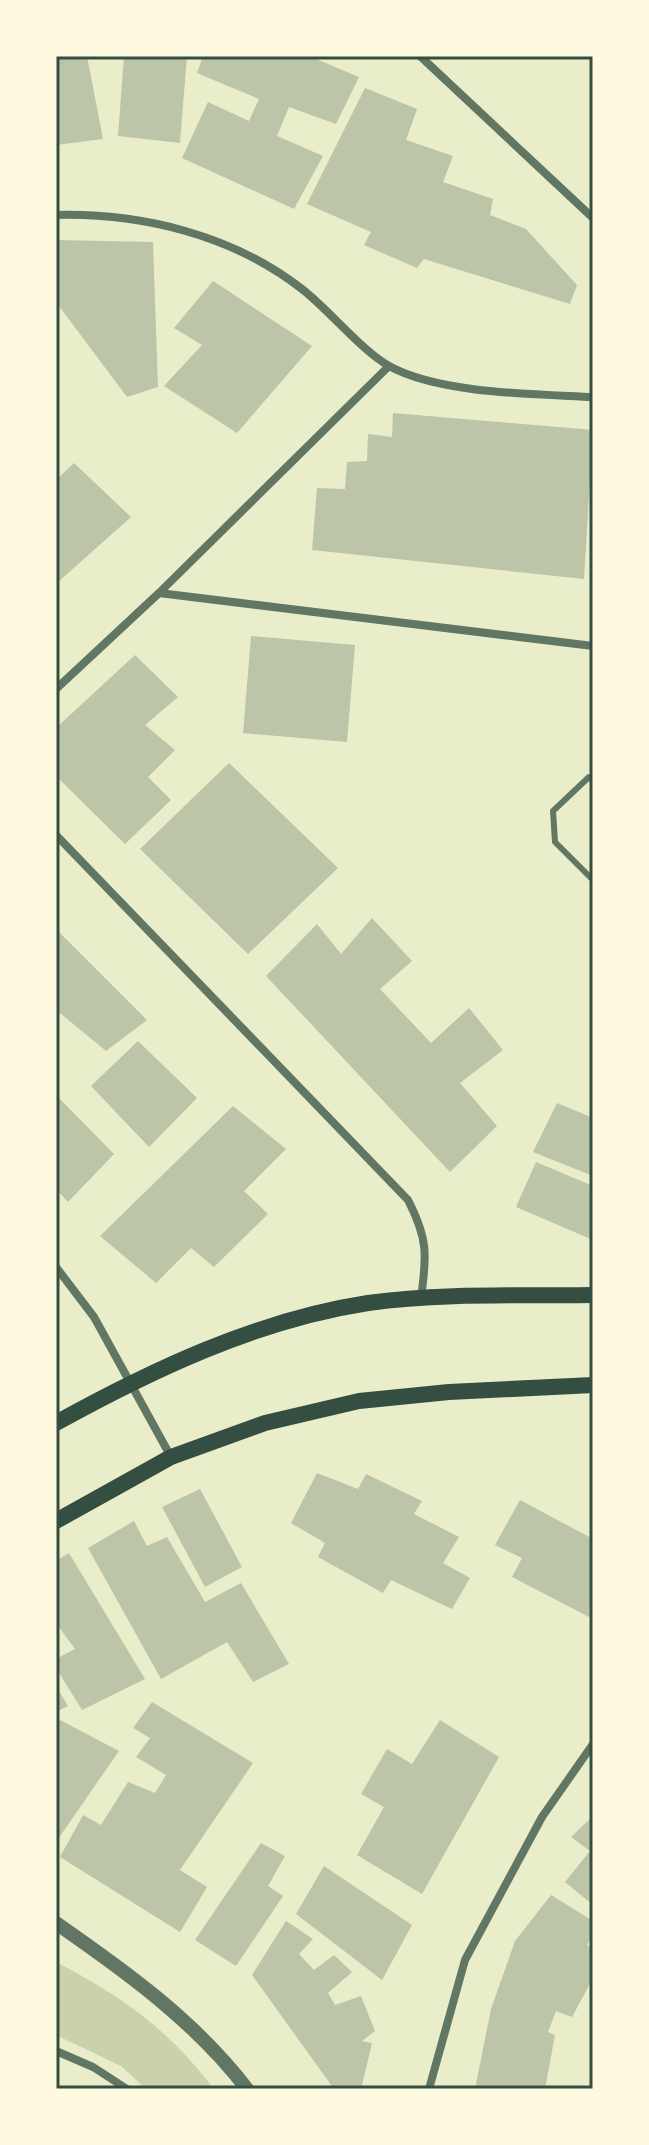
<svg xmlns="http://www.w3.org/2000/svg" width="649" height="2145" font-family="'Space Grotesk',sans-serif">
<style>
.green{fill:#cad2ad}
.building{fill:#bcc5a7}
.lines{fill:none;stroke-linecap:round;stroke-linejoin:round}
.service{stroke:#617663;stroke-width:6}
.minor{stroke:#617663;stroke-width:8}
.tertiary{stroke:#617663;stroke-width:14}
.secondary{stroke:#344e41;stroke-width:16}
.neatline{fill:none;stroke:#344e41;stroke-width:3}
</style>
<rect width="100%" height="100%" fill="#e9edc9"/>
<path class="green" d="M 56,1962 C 123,1997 167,2028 214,2089 L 146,2089 L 121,2066 L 56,2035 Z"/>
<path class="building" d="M 56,56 L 87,56 L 103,139 L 56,145 Z
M 124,56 L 187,56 L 180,143 L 118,136 Z
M 203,56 L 309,56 L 359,77 L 336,124 L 289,107 L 277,136 L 323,156 L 294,209 L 182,158 L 208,102 L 249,121 L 259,99 L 197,73 Z
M 365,88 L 417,109 L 406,140 L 453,156 L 443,182 L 493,199 L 490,215 L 526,229 L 577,285 L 570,304 L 424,259 L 417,268 L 364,245 L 371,232 L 307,204 Z
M 56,240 L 153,242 L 158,387 L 127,397 L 56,302 Z
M 213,281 L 312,346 L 237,433 L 164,386 L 202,345 L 174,328 Z
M 393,413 L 593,430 L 584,579 L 312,550 L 317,488 L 345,489 L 347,462 L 367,461 L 368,434 L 392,437 Z
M 74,463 L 131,517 L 58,582 L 56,480 Z
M 251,636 L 355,645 L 347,742 L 243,733 Z
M 135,655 L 178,697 L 145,725 L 175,750 L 148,777 L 171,800 L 125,844 L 56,776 L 56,728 Z
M 229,763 L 338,868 L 248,954 L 140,849 Z
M 372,918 L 412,961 L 380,989 L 431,1043 L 469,1008 L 503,1050 L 460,1083 L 497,1126 L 450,1172 L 266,976 L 317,924 L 341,954 Z
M 56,929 L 147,1020 L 106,1051 L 60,1013 L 56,1017 Z
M 138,1041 L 197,1098 L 149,1147 L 91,1086 Z
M 56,1095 L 114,1154 L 68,1202 L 56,1189 Z
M 557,1103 L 593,1118 L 593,1176 L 533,1152 Z
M 233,1106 L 286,1149 L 244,1191 L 268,1214 L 214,1267 L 191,1248 L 156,1283 L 100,1236 Z
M 536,1162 L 593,1186 L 593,1240 L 516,1207 Z
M 317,1473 L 358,1489 L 366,1474 L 422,1501 L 414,1514 L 459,1537 L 443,1563 L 470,1578 L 452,1609 L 391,1580 L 383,1593 L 318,1557 L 325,1543 L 291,1523 Z
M 200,1489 L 242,1567 L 205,1587 L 162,1507 Z
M 520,1500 L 593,1539 L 593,1619 L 512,1577 L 522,1558 L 495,1545 Z
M 134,1521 L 147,1546 L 167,1537 L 205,1602 L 241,1583 L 289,1664 L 253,1682 L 227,1642 L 161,1679 L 88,1548 Z
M 69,1553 L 145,1679 L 82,1710 L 56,1668 L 56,1659 L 75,1649 L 56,1623 L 56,1561 Z
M 56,1686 L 68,1706 L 56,1712 Z
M 152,1702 L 253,1763 L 180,1870 L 207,1887 L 180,1932 L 60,1857 L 83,1815 L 101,1825 L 128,1782 L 155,1793 L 166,1775 L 136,1757 L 150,1738 L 133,1728 Z
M 60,1720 L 119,1751 L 56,1842 L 56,1725 Z
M 440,1720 L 499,1757 L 422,1894 L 357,1855 L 384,1807 L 361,1794 L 387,1749 L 412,1764 Z
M 591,1818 L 593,1819 L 593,1905 L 565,1882 L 590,1851 L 571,1837 Z
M 261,1843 L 285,1856 L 268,1886 L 283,1896 L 236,1966 L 195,1940 Z
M 324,1866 L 412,1925 L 382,1980 L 296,1914 Z
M 551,1895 L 593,1921 L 593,1935 L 587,1945 L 593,1949 L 593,1978 L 572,2017 L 556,2011 L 548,2032 L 555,2035 L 545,2089 L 475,2089 L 491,2009 L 515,1941 Z
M 286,1921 L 313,1939 L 299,1954 L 314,1970 L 334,1955 L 352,1972 L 328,1993 L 335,2005 L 361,1996 L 375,2031 L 362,2041 L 372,2043 L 361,2089 L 334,2089 L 252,1975 Z"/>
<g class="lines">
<path class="service" d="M 593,780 L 589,777 L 553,811 L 555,842 L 593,880"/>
<path class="minor" d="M 420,56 L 593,218
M 56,215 C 142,213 233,235 302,289 C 329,310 361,350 389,366 C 440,394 535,394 593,397
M 159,593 L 593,646
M 56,689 L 159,593 L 389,366
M 56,835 L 408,1200 C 428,1239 427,1255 421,1298
M 56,1267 L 94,1317 L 171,1457
M 56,2051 L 93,2067 L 127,2089
M 429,2089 L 465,1960 L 542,1817 L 593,1744"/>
<path class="tertiary" d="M 56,1923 C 125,1971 195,2021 247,2089"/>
<path class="secondary" d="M 56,1423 C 152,1370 257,1320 368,1303 C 442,1293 518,1296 593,1295
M 56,1521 L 171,1457 L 265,1423 L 359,1401 L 449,1392 L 593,1385"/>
</g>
<rect width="649" height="2145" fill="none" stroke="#fefae0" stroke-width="116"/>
<rect x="58" y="58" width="533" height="2029" class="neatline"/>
</svg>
